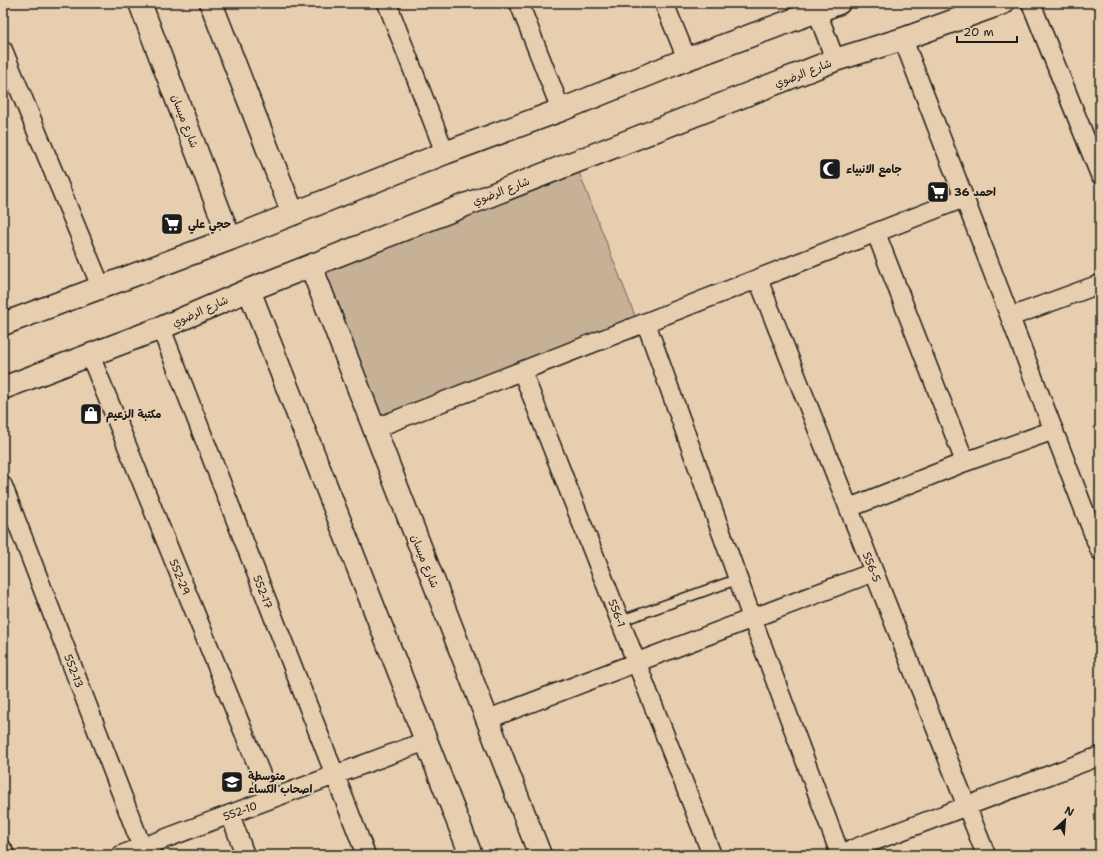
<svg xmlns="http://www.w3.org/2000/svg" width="1103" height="858" font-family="'Shantell Sans','Playpen Sans Arabic',sans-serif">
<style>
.green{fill:#c6b197;stroke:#71665a}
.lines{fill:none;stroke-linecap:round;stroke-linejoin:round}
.lane-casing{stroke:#1c1c1c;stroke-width:12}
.street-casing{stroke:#1c1c1c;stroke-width:21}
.secondary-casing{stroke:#1c1c1c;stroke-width:25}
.lane{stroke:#e7ceaf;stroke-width:9}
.street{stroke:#e7ceaf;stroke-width:18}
.secondary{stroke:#e7ceaf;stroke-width:22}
.labels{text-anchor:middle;stroke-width:4;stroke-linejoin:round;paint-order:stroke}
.street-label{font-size:11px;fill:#1c1c1c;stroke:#e7ceaf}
.poi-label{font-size:11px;font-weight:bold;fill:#1c1c1c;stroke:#e7ceaf;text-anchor:start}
</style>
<rect width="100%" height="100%" fill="#e7ceaf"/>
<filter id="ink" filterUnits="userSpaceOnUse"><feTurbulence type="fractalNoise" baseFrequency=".025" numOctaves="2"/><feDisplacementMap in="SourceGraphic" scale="8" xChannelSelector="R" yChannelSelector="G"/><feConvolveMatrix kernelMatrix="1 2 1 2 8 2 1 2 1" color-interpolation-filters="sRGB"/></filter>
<g filter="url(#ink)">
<path class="green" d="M 575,162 L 639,326 L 373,429 L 311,266 Z"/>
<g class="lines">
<g class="lane-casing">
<path id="lane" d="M 620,621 L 738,579"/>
</g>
<g class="street-casing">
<path id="street" d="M 387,3 L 445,153
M 519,3 L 561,110
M 664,3 L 687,59
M 814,3 L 835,60
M 1031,3 L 1100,175
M 903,39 L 1100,551
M 3,50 L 101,287
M 876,233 L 965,462
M 758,279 L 986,855
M 1010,317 L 1100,284
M 646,323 L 752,618 L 840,854
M 161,328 L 366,855
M 90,355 L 271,799
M 522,371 L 712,855
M 373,429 L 964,198
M 3,486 L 145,855
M 849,508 L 965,462 L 1054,430
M 488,719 L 874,572
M 230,814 L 245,855
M 3,850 L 5,855
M 121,855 L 426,741
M 837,855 L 1100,756"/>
</g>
<g class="secondary-casing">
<path id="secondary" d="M 140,3 L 230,239
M 211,3 L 293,214
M 311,266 C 386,463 465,658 540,855
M 249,290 L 471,855
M 3,324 L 230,239 L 445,153 L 561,110 L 687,59 L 839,3
M 3,388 L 161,328 L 249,290 L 835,60 L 903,39 L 1003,3"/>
</g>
<use href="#lane" class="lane"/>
<use href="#street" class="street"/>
<use href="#secondary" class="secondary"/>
</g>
</g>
<defs>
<g id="mosque-square" transform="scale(1.15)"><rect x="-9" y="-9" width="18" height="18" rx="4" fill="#1c1c1c" stroke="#e7ceaf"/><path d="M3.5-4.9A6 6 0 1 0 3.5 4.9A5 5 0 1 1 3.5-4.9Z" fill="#fff"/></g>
<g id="supermarket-square" transform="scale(1.15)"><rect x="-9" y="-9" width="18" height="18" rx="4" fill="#1c1c1c" stroke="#e7ceaf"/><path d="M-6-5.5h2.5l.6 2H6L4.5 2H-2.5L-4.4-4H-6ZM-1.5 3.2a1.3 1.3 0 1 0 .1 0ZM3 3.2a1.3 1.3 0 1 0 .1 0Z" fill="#fff"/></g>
<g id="shop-square" transform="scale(1.15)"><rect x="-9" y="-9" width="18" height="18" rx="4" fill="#1c1c1c" stroke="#e7ceaf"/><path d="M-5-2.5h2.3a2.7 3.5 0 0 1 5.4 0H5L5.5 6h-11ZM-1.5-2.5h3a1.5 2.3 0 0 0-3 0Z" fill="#fff"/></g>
<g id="school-square" transform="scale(1.15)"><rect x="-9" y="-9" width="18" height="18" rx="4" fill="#1c1c1c" stroke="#e7ceaf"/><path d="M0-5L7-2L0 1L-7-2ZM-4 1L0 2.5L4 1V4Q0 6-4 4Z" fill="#fff"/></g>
</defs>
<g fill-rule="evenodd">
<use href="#mosque-square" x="830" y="169"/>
<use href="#supermarket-square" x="938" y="192"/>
<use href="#supermarket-square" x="172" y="224"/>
<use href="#shop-square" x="91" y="414"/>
<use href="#school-square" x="232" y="782"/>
</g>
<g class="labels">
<g class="street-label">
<text transform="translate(803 73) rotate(-21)" y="4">شارع الرضوي</text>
<text transform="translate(185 121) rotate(69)" y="4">شارع ميسان</text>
<text transform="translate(501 191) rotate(-21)" y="4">شارع الرضوي</text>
<text transform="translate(200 311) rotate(-24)" y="4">شارع الرضوي</text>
<text transform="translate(425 561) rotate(68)" y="4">شارع ميسان</text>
<text transform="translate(872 567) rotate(68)" y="4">556-5</text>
<text transform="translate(180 577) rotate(68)" y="4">552-29</text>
<text transform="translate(263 592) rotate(69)" y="4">552-17</text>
<text transform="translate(617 613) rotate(69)" y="4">556-1</text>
<text transform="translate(74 671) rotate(69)" y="4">552-13</text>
<text transform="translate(240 811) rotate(-20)" y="4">552-10</text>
</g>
<g class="poi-label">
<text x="846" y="173">جامع الانبياء</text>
<text x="954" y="196">احمد 36</text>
<text x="188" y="228">حجي علي</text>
<text x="106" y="418">مكتبة الزعيم</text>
<text x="248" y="780">متوسطة<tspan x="248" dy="13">اصحاب الكساء</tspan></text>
</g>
</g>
<rect width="1103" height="858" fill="none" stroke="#e7ceaf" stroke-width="16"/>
<rect x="8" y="8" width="1087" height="842" fill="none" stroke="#1c1c1c" stroke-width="1.5" filter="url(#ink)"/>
<g transform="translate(1065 820) rotate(26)" stroke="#e7ceaf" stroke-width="3" paint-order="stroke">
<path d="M0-3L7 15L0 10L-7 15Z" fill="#1c1c1c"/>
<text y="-6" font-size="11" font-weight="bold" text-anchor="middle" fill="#1c1c1c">N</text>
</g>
<path d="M957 36v6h60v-6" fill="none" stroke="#1c1c1c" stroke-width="2"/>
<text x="963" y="36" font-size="12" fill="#1c1c1c" stroke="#e7ceaf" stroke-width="3" paint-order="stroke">20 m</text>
</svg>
